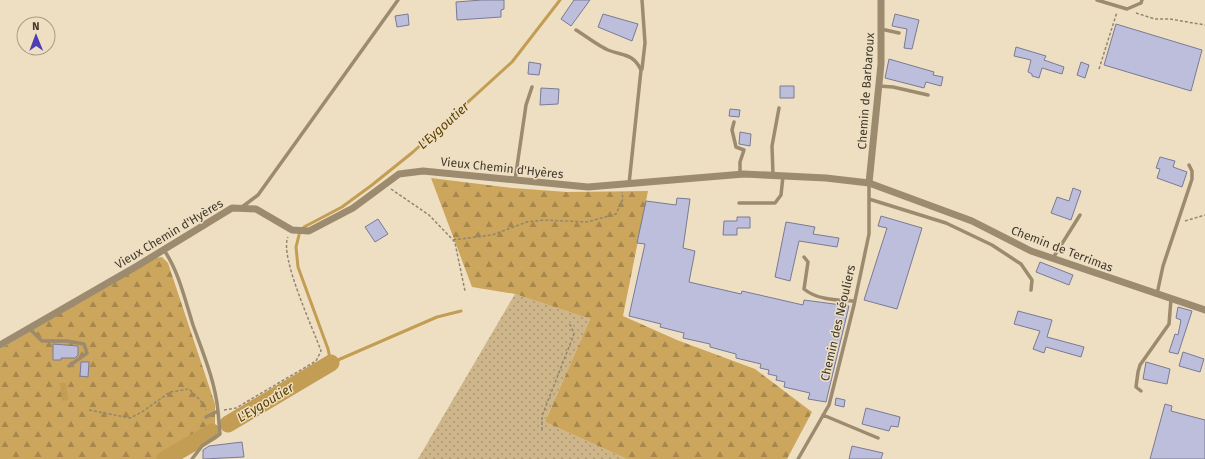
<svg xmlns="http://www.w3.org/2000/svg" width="1205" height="459" font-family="'Fira Sans',sans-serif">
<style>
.grass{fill:url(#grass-dots)}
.forest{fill:url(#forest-firs)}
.water{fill:url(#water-ripples)}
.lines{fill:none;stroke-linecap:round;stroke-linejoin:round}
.stream{stroke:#c39d53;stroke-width:3}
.river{stroke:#c39d53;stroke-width:17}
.building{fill:#bcbedb;stroke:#797a95}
.path{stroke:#918672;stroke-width:1.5;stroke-dasharray:3 2;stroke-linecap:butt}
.lane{stroke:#9c8b6e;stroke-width:3.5}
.street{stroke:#9c8b6e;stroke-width:7}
.labels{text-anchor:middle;stroke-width:3;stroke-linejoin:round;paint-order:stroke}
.street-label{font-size:12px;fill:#3e382d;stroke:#efdfc2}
.water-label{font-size:13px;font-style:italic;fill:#5b4102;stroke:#efdfc2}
</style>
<defs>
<pattern id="grass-dots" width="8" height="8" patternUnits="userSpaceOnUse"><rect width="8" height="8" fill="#ceb68a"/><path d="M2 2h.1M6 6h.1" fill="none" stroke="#a99571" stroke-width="1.8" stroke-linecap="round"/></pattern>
<pattern id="forest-firs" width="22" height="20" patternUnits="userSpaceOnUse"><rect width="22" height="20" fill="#cca65c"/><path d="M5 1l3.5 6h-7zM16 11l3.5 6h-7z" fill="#a7884c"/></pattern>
<pattern id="water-ripples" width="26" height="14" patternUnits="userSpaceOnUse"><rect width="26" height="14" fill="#c39d53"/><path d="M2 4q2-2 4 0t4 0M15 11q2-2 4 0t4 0" fill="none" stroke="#a08145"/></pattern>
</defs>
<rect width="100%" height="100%" fill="#efdfc2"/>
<path class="grass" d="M 515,294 L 590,319 L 545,422 L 627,459 L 418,459 Z"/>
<path class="forest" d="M 431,178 L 513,188 L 567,192 L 648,191 L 623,316 L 677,340 L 755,369 L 812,412 L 787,459 L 627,459 L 545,422 L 590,319 L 515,294 L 472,287 Z
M 162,257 L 168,263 L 215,404 L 215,427 L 158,459 L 0,459 L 0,349 L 155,258 Z"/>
<path class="water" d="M 60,383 L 66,383 L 68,400 L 62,401 Z"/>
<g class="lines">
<path class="stream" d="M 304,227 L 342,207 L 372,185 L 413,152 L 512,62 L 560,0
M 299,235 L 296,247 L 298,267 L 328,349 L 331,363 L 437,317 L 461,311"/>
<path class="river" d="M 228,424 L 331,363
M 165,459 L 212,432"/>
</g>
<path class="building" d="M 482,0 L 504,0 L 504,9 L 501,10 L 501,17 L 457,20 L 456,2 Z
M 574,0 L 590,0 L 571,26 L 561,19 Z
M 408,14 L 409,25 L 397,27 L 395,16 Z
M 603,14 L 638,24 L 632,41 L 598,27 Z
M 895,14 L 919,20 L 912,49 L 904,48 L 907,29 L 892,26 Z
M 1116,24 L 1202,50 L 1191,91 L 1104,65 Z
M 1016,47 L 1046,56 L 1044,60 L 1064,67 L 1062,74 L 1042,68 L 1039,78 L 1032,76 L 1032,74 L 1028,72 L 1031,60 L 1014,56 Z
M 889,59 L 934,72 L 933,75 L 943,77 L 941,86 L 926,82 L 924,88 L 885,78 Z
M 529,62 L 541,64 L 539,75 L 528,74 Z
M 1081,62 L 1089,65 L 1085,78 L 1077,75 Z
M 780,86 L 794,86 L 794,98 L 780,98 Z
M 541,88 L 559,89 L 558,104 L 540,105 Z
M 730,109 L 740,110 L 739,117 L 729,116 Z
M 740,132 L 751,134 L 750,146 L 739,144 Z
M 1160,157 L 1175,161 L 1173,167 L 1187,172 L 1182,187 L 1157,178 L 1160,169 L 1156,168 Z
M 1073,188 L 1081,191 L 1071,220 L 1051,213 L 1057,197 L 1069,201 Z
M 677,198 L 690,199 L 683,248 L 695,251 L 689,282 L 741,294 L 742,291 L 803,305 L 804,300 L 849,306 L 826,402 L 808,399 L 810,393 L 784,387 L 785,382 L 776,380 L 777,376 L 768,374 L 769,370 L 760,368 L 761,364 L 736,358 L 736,354 L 710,347 L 710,344 L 683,338 L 684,333 L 660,327 L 661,324 L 629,316 L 645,244 L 637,243 L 646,201 L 676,205 Z
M 881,216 L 922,228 L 897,309 L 864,300 L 887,228 L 878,226 Z
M 737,217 L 750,217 L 750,228 L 737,228 L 737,235 L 723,235 L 724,221 L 737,221 Z
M 378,219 L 388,234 L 375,242 L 365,227 Z
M 786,222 L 815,227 L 813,234 L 839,238 L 837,247 L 799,241 L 790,281 L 775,277 Z
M 1040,262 L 1073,275 L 1069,285 L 1036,272 Z
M 1178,307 L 1192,311 L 1178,354 L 1169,352 L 1175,334 L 1178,335 L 1181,320 L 1176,318 Z
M 1018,311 L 1052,320 L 1047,337 L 1084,347 L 1081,357 L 1046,347 L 1044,353 L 1033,349 L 1040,331 L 1014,324 Z
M 53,344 L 78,346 L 78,355 L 75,358 L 61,358 L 61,360 L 53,360 Z
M 1183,352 L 1204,359 L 1200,372 L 1179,366 Z
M 81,362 L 89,362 L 88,377 L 80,376 Z
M 1146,362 L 1170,369 L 1167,384 L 1143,379 Z
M 836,398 L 845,400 L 844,407 L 835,405 Z
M 1165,404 L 1172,406 L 1171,411 L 1205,420 L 1205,459 L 1150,459 Z
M 866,408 L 900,417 L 898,427 L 891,426 L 889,431 L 862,424 Z
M 242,442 L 244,457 L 203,459 L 203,450 L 209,446 Z
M 852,446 L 883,453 L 881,459 L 849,459 Z"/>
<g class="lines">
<path class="path" d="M 1136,13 L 1155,19 L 1170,19 L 1205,25
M 1099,69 L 1117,12
M 391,189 L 429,215 L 453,240 L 455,243 L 465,291
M 1185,221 L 1205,215
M 453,240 L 492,235 L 527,222 L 544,220 L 587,222 L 616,214 L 623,199 L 622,192
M 89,410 L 130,418 L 142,412 L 170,392 L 189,389 L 200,400 L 206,410
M 224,410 L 236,408 L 316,361 L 321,351 C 313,328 279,256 288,237
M 542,430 L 542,416 L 574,334 L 571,326 L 568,323"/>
<path class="lane" d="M 1097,0 L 1127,9 L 1141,3 L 1142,0
M 881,29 L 899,33
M 576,30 C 586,36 597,45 608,50 C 623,56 633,53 641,70 L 629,184
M 642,69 L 645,43 L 642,0
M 879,86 L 893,87 L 928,95
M 734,122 L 732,130 L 736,147 L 744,150 L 740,162 L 740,174
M 773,175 L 772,146 L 779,108
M 515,180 L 526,105 L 532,87
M 869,199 L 946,223 L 992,245 L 1021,264 L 1032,280 L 1031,290
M 739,203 L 775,203 L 781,195 L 783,176
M 242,207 L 258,195 L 398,0
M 164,250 C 179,272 185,300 193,325 C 203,353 215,381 218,411 L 206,417
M 804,257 L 808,262 L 804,289 C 817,300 837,300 854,301
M 1053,258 L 1080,215
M 1157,294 L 1163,266 L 1192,179 L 1192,171 L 1189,165
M 29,328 L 42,341 L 67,341 L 84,344 L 87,353 L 69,366
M 1141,391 L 1136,387 L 1138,372 L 1140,365 L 1169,324 L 1171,299
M 823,415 L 878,438
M 192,459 L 202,446 L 220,434 L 218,411
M 798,459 L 829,405 L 854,305 L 869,234 L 869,183"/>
<path class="street" d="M 869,183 L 881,64 L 881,0
M 0,345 L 137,266 L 232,208 L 256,209 L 292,230 L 309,231 L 353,208 L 399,174 L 423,171 L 588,187 L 744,174 L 826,178 L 869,183 L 972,221 L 1031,251 L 1205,310"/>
</g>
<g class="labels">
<g class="street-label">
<text transform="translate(866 91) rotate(-86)" y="4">Chemin de Barbaroux</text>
<text transform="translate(502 168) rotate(6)" y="4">Vieux Chemin d'Hyères</text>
<text transform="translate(169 234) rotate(-31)" y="4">Vieux Chemin d'Hyères</text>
<text transform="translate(1062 249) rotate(21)" y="4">Chemin de Terrimas</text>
<text transform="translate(838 323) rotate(-77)" y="4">Chemin des Néouliers</text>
</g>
<g class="water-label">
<text transform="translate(443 125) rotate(-42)" y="5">L'Eygoutier</text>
<text transform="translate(265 402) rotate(-31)" y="5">L'Eygoutier</text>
</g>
</g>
<g transform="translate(36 36) rotate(359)"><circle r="19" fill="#efdfc2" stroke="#a89c86"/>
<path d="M0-3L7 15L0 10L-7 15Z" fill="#4e3db4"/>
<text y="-6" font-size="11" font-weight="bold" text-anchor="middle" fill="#3e382d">N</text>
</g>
</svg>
